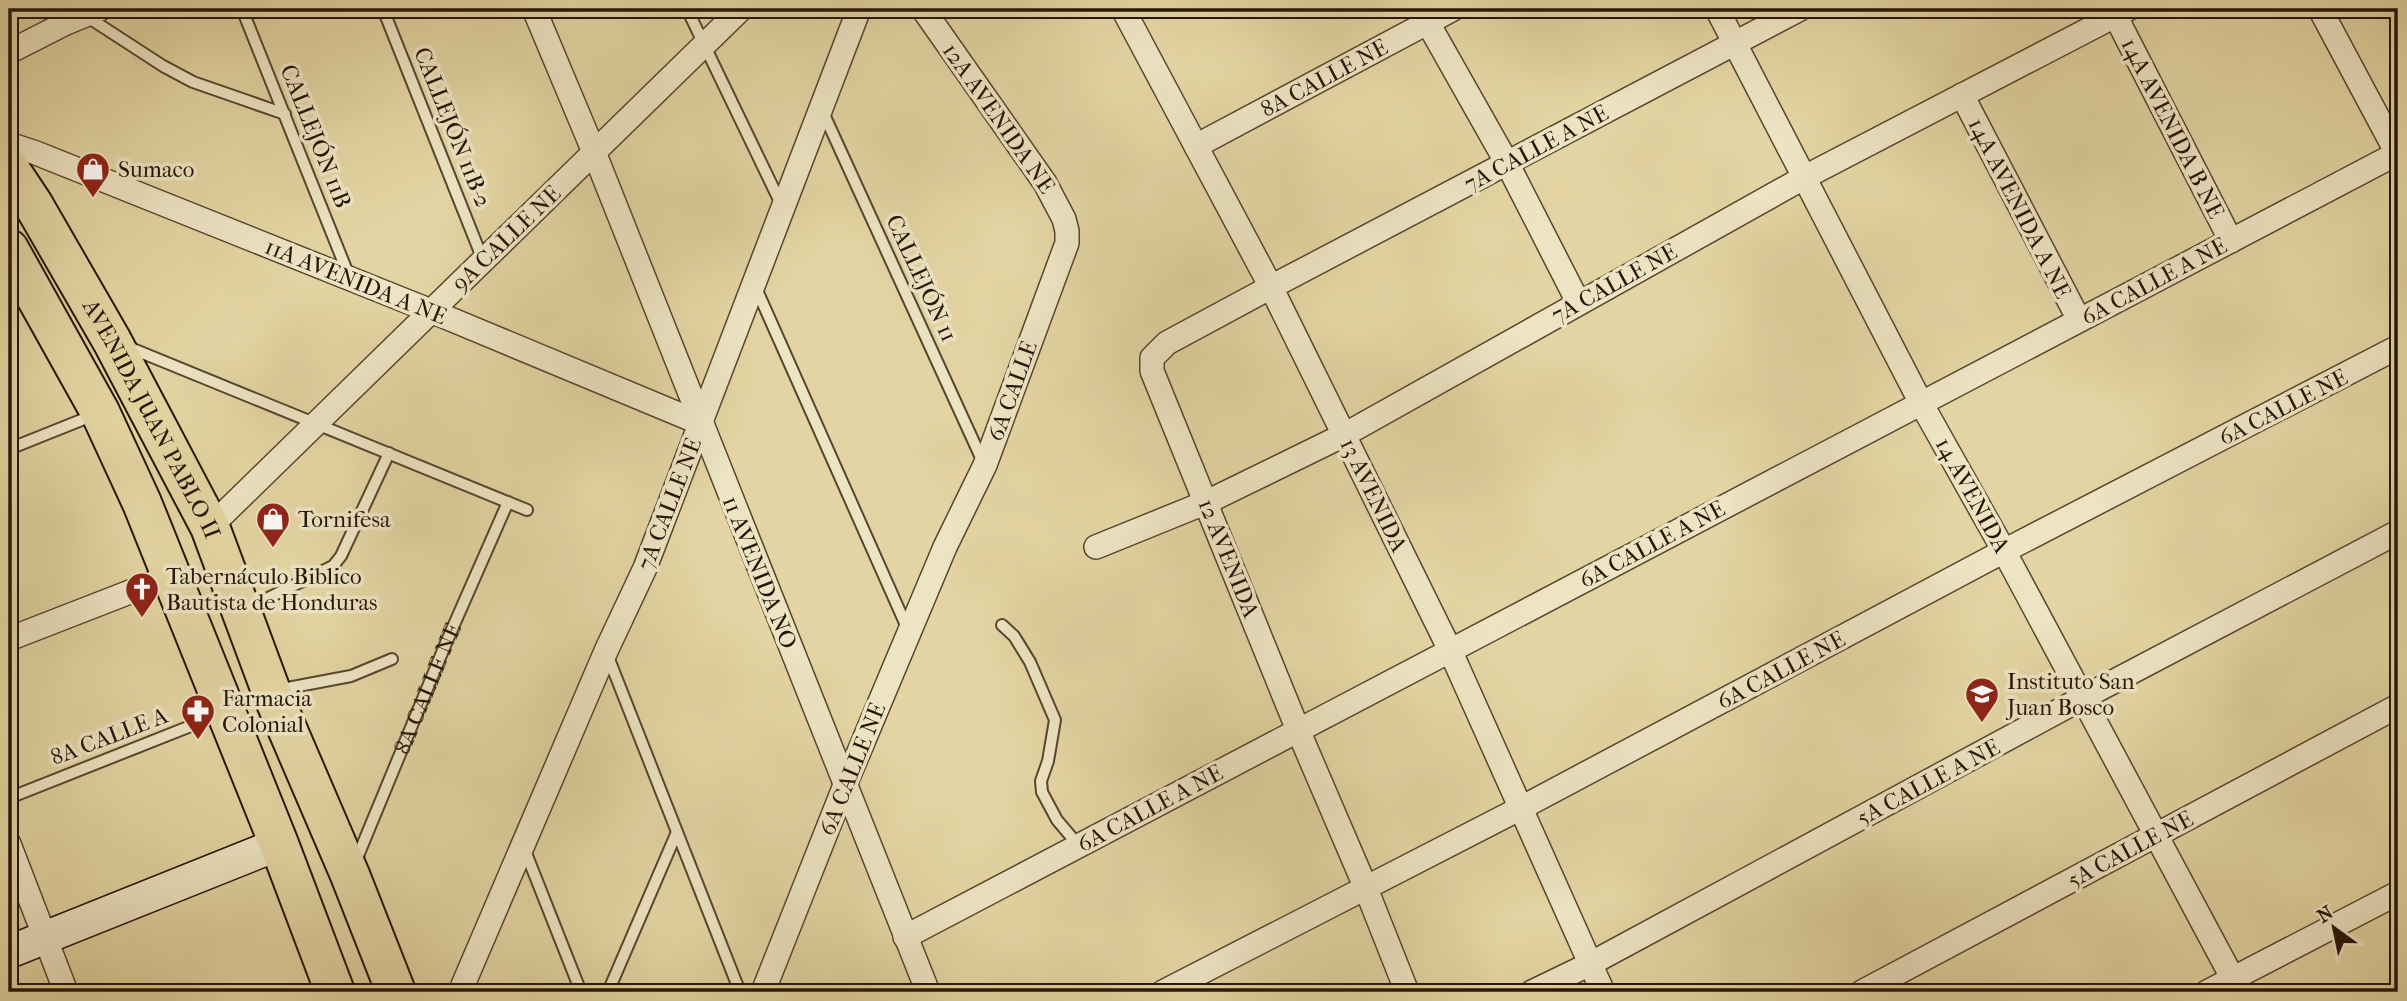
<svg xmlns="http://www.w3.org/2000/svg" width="2407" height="1001" font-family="'IM FELL French Canon',serif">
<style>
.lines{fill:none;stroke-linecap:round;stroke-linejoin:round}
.lane-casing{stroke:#56462e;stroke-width:14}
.street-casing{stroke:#56462e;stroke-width:26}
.secondary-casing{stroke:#271607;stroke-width:35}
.highway-casing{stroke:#271607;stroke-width:42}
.lane{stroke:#ede4c3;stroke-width:10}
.street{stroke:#ede4c3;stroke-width:23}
.secondary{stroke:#ede4c3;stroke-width:32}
.highway{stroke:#e3d5a3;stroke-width:38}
.labels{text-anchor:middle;stroke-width:7;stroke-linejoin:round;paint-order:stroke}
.street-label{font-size:23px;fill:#271607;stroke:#ede4c3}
.poi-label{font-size:23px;fill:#271607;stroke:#ede4c3;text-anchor:start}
</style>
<rect width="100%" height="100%" fill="#e3d5a3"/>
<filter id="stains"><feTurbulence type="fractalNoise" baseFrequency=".00286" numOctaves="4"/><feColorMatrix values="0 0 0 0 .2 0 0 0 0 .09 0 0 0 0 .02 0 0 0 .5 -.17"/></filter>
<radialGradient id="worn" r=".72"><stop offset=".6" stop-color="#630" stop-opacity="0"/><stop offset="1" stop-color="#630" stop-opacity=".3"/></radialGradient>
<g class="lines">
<g class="lane-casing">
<g id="lane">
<path d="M 242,9 L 349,276"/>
<path d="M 383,9 L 483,260"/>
<path d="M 687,9 L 782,206"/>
<path d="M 86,16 L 163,66 L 193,82 L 285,114"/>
<path d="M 822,110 L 983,462"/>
<path d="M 756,288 L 909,632"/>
<path d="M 128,347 L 527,510"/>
<path d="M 9,449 L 94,415"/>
<path d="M 248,608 L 333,566 L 341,556 L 389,453"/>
<path d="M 1002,625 L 1014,636 L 1030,662 L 1055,720 L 1048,761 L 1041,781 L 1042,792 L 1057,820 L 1079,846"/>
<path d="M 607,654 L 740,992"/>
<path d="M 277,690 L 351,676 L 392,659"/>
<path d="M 9,798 L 221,714"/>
<path d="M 524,848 L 581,992"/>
<path id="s1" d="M 355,863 L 446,643 L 508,502"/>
<path d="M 608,992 L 677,832"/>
</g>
</g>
<g class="street-casing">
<g id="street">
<path d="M 534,9 L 594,152 L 928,992"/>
<path d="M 1123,9 L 1271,287 L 1450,650 L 1603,992"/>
<path d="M 1420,9 L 1507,163 L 1578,302"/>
<path d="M 1717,9 L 1921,403 L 2004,551 L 2233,979"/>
<path d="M 2320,9 L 2398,155"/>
<path d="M 2115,15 L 2231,241"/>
<path d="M 9,52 L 66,23 L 100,9"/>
<path d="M 1962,95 L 2079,320"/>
<path d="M 9,144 L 36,153 L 431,311 L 700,423"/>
<path id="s2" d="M 1196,146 L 1453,9"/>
<path d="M 210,527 L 741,9"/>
<path d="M 1096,547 L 1207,502 L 1344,435 L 1805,177 L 2128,9"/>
<path d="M 9,639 L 171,576"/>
<path d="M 9,844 L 66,992"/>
<path d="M 905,937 L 2398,153"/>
<path d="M 460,992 L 606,651 L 645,568 L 859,9"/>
<path d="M 763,992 L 845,785 L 945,547 L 985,465 L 1067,243 L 1067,231 L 1064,219 L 1045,183 L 923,9"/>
<path d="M 1163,992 L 1521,808 L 2004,551 L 2398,347"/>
<path d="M 1407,992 L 1365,886 L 1298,730 L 1152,371 L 1152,358 L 1167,343 L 1271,287 L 1800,9"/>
<path d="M 1532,992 L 1590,964 L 2090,694 L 2398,532"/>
<path d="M 1862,992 L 2398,706"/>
<path d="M 2207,992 L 2398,893"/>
</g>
</g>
<g class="secondary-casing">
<path id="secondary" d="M 9,952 L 279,844"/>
</g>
<g class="highway-casing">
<g id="highway">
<path id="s3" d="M 9,168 L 33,204 L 112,341 L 210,527 L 271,691 L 350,875 L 396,992"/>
<path d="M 9,249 L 100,412 L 142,503 L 279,844 L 335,992"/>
</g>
</g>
<use href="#lane" class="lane"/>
<use href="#street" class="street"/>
<use href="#secondary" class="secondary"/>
<use href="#highway" class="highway"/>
</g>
<defs>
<g id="shop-pin" transform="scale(1.75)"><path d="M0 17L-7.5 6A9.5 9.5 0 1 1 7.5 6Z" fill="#8f2418" stroke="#ede4c3"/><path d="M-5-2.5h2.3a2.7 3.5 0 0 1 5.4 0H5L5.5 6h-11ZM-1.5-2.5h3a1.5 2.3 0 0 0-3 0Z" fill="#fff"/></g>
<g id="church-pin" transform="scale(1.75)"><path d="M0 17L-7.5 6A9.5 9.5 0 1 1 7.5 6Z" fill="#8f2418" stroke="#ede4c3"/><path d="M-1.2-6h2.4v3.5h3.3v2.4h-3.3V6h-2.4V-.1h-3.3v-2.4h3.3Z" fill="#fff"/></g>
<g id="school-pin" transform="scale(1.75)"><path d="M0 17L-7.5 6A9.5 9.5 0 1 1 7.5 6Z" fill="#8f2418" stroke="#ede4c3"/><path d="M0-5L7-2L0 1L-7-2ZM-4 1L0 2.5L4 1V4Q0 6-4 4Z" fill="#fff"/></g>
<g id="pharmacy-pin" transform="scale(1.75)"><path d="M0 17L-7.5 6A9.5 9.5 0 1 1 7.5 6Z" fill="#8f2418" stroke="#ede4c3"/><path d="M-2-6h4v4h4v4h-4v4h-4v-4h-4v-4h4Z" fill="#fff"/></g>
</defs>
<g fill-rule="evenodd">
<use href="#shop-pin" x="93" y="169"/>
<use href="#shop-pin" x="273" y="519"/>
<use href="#church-pin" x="142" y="589"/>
<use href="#school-pin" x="1982" y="694"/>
<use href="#pharmacy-pin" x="198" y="711"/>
</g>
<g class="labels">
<g class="street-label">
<text dy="8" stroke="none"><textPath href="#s2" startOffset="145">8A CALLE NE</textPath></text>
<text transform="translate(999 118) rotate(55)" y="8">12A AVENIDA NE</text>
<text transform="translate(453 127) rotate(68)" y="8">CALLEJÓN 11B-2</text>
<text transform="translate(2173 128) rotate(63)" y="8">14A AVENIDA B NE</text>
<text transform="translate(316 136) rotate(68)" y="8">CALLEJÓN 11B</text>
<text transform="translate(1536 148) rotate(-28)" y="8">7A CALLE A NE</text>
<text transform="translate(2020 208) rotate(63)" y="8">14A AVENIDA A NE</text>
<text transform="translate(506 238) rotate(-44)" y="8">9A CALLE NE</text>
<text transform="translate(922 278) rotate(65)" y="8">CALLEJÓN 11</text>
<text transform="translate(356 281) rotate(22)" y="8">11A AVENIDA A NE</text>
<text transform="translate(2154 281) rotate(-28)" y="8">6A CALLE A NE</text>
<text transform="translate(1614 283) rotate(-29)" y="8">7A CALLE NE</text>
<text transform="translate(1012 391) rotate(-70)" y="8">6A CALLE</text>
<text transform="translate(2283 407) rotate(-27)" y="8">6A CALLE NE</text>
<text dy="8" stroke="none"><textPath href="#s3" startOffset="289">AVENIDA JUAN PABLO II</textPath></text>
<text transform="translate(1374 495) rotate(64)" y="8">13 AVENIDA</text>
<text transform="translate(1973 495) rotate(61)" y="8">14 AVENIDA</text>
<text transform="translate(669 504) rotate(-69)" y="8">7A CALLE NE</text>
<text transform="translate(1652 544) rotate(-28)" y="8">6A CALLE A NE</text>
<text transform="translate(1229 558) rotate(68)" y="8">12 AVENIDA</text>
<text transform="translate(760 572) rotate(68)" y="8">11 AVENIDA NO</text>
<text transform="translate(1781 670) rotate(-28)" y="8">6A CALLE NE</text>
<text dy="8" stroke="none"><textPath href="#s1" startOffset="189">8A CALLE NE</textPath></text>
<text transform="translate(109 736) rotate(-21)" y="8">8A CALLE A</text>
<text transform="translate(852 769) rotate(-68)" y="8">6A CALLE NE</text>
<text transform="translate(1928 782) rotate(-28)" y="8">5A CALLE A NE</text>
<text transform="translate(1150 808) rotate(-28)" y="8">6A CALLE A NE</text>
<text transform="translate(2130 849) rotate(-28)" y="8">5A CALLE NE</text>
</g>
<g class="poi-label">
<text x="118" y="177">Sumaco</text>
<text x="298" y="527">Tornifesa</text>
<text x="166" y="584">Tabernáculo Biblico<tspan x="166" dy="26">Bautista de Honduras</tspan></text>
<text x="2007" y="689">Instituto San<tspan x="2007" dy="26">Juan Bosco</tspan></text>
<text x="222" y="706">Farmacia<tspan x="222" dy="26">Colonial</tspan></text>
</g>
</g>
<rect width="2407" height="1001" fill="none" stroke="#e3d5a3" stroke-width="35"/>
<rect x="10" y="10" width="2386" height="980" fill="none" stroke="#271607" stroke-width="3.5"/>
<rect x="18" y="18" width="2372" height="966" fill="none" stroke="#271607" stroke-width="2"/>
<g transform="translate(2334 928) rotate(327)" stroke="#ede4c3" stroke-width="5" paint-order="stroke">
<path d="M0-5L12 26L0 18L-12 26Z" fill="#271607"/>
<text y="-10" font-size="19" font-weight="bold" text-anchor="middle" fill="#271607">N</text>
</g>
<rect width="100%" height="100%" filter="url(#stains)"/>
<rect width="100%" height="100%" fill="url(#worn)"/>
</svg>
